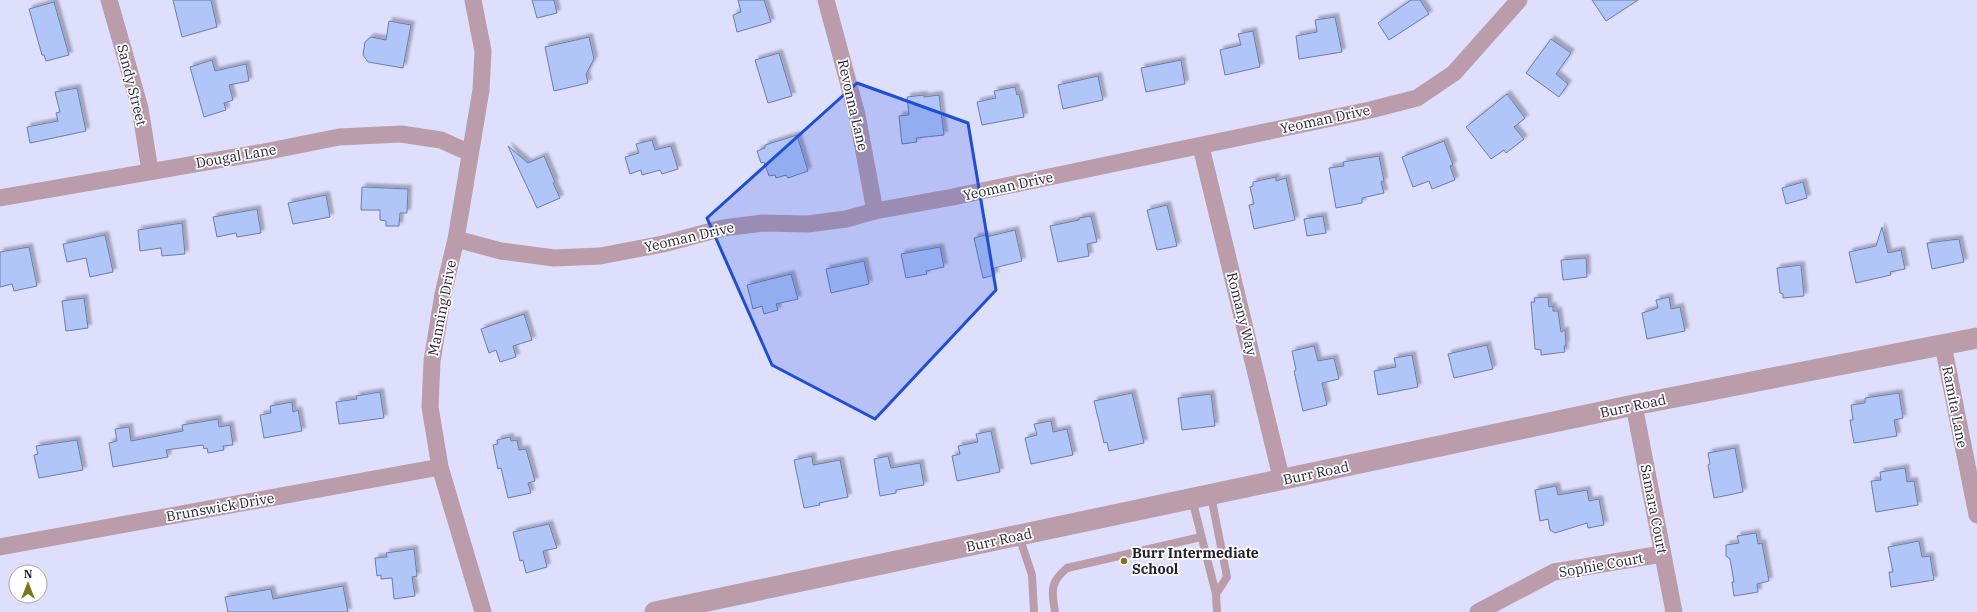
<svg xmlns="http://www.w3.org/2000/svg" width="1977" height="612" font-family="'IBM Plex Serif',serif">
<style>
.building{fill:#b0c6f8;stroke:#6b7da9;filter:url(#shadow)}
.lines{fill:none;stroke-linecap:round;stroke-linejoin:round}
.service{stroke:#ba9cab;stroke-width:8}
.minor{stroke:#ba9cab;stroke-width:17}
.tertiary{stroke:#ba9cab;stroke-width:21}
.marked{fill:#1d4ed8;fill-opacity:0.2;stroke:#1d4ed8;stroke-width:3;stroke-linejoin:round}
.poi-dot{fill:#7b761b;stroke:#fff;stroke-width:1.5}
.labels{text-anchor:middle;stroke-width:3.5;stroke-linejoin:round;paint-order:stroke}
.street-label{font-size:14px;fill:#211f32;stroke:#fff}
.poi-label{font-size:14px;font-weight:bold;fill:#211f32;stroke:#fff;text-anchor:start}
</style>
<defs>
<filter id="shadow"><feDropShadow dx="3.5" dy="-3.5" stdDeviation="1" flood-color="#0004"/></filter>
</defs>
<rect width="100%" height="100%" fill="#dedefd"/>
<path class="building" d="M 173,0 L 211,0 L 217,27 L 182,37 Z
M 532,0 L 554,0 L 557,13 L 537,18 Z
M 738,0 L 764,0 L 771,22 L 737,32 L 733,15 L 741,12 Z
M 1411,0 L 1420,0 L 1429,14 L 1389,40 L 1378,23 Z
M 1592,0 L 1638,0 L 1606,21 Z
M 54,2 L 69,55 L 46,61 L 44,55 L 42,55 L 29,9 Z
M 1335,17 L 1342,52 L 1299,59 L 1296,36 L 1317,32 L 1315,20 Z
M 389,21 L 411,25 L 403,68 L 368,62 L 363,55 L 365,42 L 371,37 L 386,40 Z
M 1253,31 L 1260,67 L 1225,75 L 1220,50 L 1241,45 L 1238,34 Z
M 589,37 L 594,59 L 586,74 L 588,83 L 554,91 L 545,47 Z
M 1551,39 L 1571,53 L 1556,74 L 1568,84 L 1559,97 L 1526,73 Z
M 779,53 L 792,96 L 768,103 L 755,60 Z
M 212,60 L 215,71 L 246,64 L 249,81 L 229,85 L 233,100 L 224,103 L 226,110 L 204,117 L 190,67 Z
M 1181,60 L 1185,84 L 1146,92 L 1141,68 Z
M 1098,76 L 1103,100 L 1063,109 L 1058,85 Z
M 1015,87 L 1017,95 L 1019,94 L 1024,117 L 982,125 L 977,102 L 996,98 L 994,91 Z
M 77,88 L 86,131 L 30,143 L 27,127 L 58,121 L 56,113 L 60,112 L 55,92 Z
M 1507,94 L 1525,118 L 1514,127 L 1524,139 L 1506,153 L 1504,150 L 1491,159 L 1466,127 Z
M 924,95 L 924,97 L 939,95 L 944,135 L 916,138 L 917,142 L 902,144 L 899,116 L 909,115 L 907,97 Z
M 797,135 L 808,171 L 788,178 L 786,175 L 776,178 L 775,175 L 769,176 L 764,162 L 761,163 L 757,151 L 765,148 L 765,145 Z
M 652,140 L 655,150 L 671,146 L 678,169 L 662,174 L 660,170 L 642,175 L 641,170 L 630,174 L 625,157 L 639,153 L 636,144 Z
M 1444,141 L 1453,165 L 1450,166 L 1455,180 L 1432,189 L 1429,181 L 1413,187 L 1402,157 Z
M 508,146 L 528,163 L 544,156 L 555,182 L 553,183 L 560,198 L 537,208 Z
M 1379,156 L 1384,181 L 1381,182 L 1384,193 L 1362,198 L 1362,203 L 1336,208 L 1329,168 L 1344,166 L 1343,162 Z
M 1276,177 L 1276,181 L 1286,178 L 1295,220 L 1254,229 L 1249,205 L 1254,204 L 1250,187 L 1253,186 L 1253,182 Z
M 1803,182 L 1807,198 L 1786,204 L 1782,188 Z
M 362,187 L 408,189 L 407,213 L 400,213 L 399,226 L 386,226 L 386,221 L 380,220 L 380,210 L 361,210 Z
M 326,195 L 330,217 L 293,224 L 288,203 Z
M 1167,205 L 1177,246 L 1157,250 L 1147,210 Z
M 257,209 L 261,233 L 237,237 L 236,233 L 217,237 L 213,217 Z
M 1091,216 L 1097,242 L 1087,244 L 1089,256 L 1058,262 L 1050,226 L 1079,220 L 1079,218 Z
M 1323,216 L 1326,233 L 1307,236 L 1304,219 Z
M 182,223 L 185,254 L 162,256 L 161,248 L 140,251 L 138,230 Z
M 1882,227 L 1888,253 L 1901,250 L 1905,269 L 1890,272 L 1891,275 L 1856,283 L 1849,252 L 1876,246 Z
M 1015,230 L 1022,261 L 994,268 L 995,275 L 983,278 L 974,238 L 985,235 L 986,237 Z
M 105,235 L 113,272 L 90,277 L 86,258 L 67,262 L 63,244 Z
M 1959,239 L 1964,262 L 1932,269 L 1927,243 Z
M 29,247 L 37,286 L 14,291 L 12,284 L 0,287 L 0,252 Z
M 940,247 L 944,267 L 926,271 L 927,274 L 906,278 L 901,254 Z
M 1586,258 L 1587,277 L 1563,280 L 1561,260 Z
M 864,261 L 869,284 L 831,293 L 826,269 Z
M 1801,265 L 1804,296 L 1783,298 L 1783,294 L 1780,293 L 1777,268 Z
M 791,274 L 798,299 L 776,304 L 778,310 L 764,314 L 762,306 L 753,309 L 747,285 Z
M 1548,297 L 1549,307 L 1553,306 L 1553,311 L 1558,311 L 1561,332 L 1565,330 L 1566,345 L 1564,346 L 1565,352 L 1541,355 L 1541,350 L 1535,349 L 1531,302 L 1535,302 L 1534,298 Z
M 1669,297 L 1671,309 L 1680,307 L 1685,331 L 1647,339 L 1642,313 L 1658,308 L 1656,300 Z
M 84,298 L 88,328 L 66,331 L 62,301 Z
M 524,314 L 532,340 L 513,346 L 516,357 L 500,362 L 496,350 L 489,353 L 481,329 Z
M 1487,345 L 1493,369 L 1454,378 L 1448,354 Z
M 1314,346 L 1318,361 L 1334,358 L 1339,379 L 1322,383 L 1327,405 L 1303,411 L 1294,371 L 1296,370 L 1292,351 Z
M 1412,355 L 1418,387 L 1378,395 L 1374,371 L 1396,367 L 1394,358 Z
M 380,392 L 384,418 L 339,424 L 336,402 L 357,399 L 356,396 Z
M 1132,393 L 1144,443 L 1109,451 L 1107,442 L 1104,443 L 1094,401 Z
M 1899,393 L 1903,418 L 1894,420 L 1897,436 L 1854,443 L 1850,420 L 1853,420 L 1851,405 L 1865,403 L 1865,398 Z
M 1211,394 L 1215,426 L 1182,430 L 1178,398 Z
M 292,402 L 293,412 L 298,410 L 302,431 L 264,438 L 260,415 L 271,413 L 270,406 Z
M 218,419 L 219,427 L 230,425 L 233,445 L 223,446 L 224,450 L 208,453 L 207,448 L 204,449 L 203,445 L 166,450 L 168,457 L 113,467 L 109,443 L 117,441 L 115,429 L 129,427 L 131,441 L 183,431 L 182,425 Z
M 1051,421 L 1053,432 L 1067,429 L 1073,455 L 1031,464 L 1025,438 L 1037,435 L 1034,424 Z
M 991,431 L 1000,472 L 957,481 L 952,456 L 960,454 L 958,446 L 978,442 L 976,434 Z
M 510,437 L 511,441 L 517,440 L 519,450 L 526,449 L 535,481 L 528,483 L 531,493 L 508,498 L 501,468 L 498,469 L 493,445 L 498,444 L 497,440 Z
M 77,440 L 83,470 L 39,478 L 34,455 L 38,454 L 36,446 Z
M 1735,448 L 1743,492 L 1714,498 L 1708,465 L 1710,464 L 1708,453 Z
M 812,456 L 813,465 L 840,460 L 848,497 L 819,503 L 820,505 L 804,508 L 794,460 Z
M 888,456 L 891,468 L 920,463 L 924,485 L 896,490 L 896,493 L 880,496 L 874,459 Z
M 1905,468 L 1907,482 L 1914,481 L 1918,505 L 1876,512 L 1871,481 L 1881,480 L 1880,472 Z
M 1556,486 L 1558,495 L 1587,490 L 1589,501 L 1599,499 L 1604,525 L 1588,528 L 1587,523 L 1555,533 L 1550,530 L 1548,519 L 1540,521 L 1535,490 Z
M 549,524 L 557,548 L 543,551 L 547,567 L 526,573 L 523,560 L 520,561 L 513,532 Z
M 1756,533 L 1758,544 L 1762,543 L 1769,581 L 1757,584 L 1758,592 L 1734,596 L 1732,582 L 1734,582 L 1730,559 L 1726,556 L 1726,545 L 1739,543 L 1737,536 Z
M 1919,541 L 1922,557 L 1930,556 L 1934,580 L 1891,587 L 1889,572 L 1893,572 L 1888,547 Z
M 414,549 L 417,576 L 412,577 L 415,596 L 394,599 L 392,578 L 381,579 L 381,575 L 377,576 L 375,558 L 387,557 L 386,553 Z
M 343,586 L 348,612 L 228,612 L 225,597 L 271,589 L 273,599 Z"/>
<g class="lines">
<path class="service" d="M 1211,496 L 1227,577 L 1216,594
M 1192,499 L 1216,594 L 1217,612
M 1019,536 L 1032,575 L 1034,612
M 1055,612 C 1052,591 1049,583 1067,568 L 1201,537"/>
<path class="minor" d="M 109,0 L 140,108 L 150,171
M 473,0 L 483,51 L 481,90 L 456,239 L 443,294 L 432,361 L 430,407 L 440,467 L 483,612
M 826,0 L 857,115 L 875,211
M 1201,147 L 1282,481
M 0,198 L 264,152 L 339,137 L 401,134 L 441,140 L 470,153
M 456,239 L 501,251 L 554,258 L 600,256 L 663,244 L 723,228 L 763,223 L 808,224 L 846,219 L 875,211 L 953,197 L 1370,110 L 1417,98 L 1454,73 L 1519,0
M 1943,345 L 1977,515
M 1634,405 L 1674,612
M 0,547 L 440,467
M 1478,612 L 1554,572 L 1662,554"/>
<path class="tertiary" d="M 655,612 L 1634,405 L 1977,338"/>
</g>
<path class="marked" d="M 857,83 L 968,123 L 996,290 L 875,419 L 772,365 L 707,218 Z"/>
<circle class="poi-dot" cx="1124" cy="561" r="4"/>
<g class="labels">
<g class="street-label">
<text transform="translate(132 85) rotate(76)" y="5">Sandy Street</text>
<text transform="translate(853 105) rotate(77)" y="5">Revonna Lane</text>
<text transform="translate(1325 119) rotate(-12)" y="5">Yeoman Drive</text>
<text transform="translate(236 156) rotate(-10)" y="5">Dougal Lane</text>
<text transform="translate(1008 186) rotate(-12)" y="5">Yeoman Drive</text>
<text transform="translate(689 237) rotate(-13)" y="5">Yeoman Drive</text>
<text transform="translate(442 308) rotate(-79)" y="5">Manning Drive</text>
<text transform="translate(1242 314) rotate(76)" y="5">Romany Way</text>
<text transform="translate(1633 406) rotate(-12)" y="5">Burr Road</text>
<text transform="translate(1955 407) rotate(79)" y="5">Ramita Lane</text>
<text transform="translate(1316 473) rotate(-12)" y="5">Burr Road</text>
<text transform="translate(220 507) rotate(-10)" y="5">Brunswick Drive</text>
<text transform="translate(1654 509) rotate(79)" y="5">Samara Court</text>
<text transform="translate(999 540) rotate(-12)" y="5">Burr Road</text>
<text transform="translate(1601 565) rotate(-10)" y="5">Sophie Court</text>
</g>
<g class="poi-label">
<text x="1132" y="558">Burr Intermediate<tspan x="1132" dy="16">School</tspan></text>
</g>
</g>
<g transform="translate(28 584)"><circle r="19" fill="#ffffff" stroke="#a6a5ad"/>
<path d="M0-3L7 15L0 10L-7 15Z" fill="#7b761b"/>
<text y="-6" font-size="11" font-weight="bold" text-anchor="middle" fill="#211f32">N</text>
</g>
</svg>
